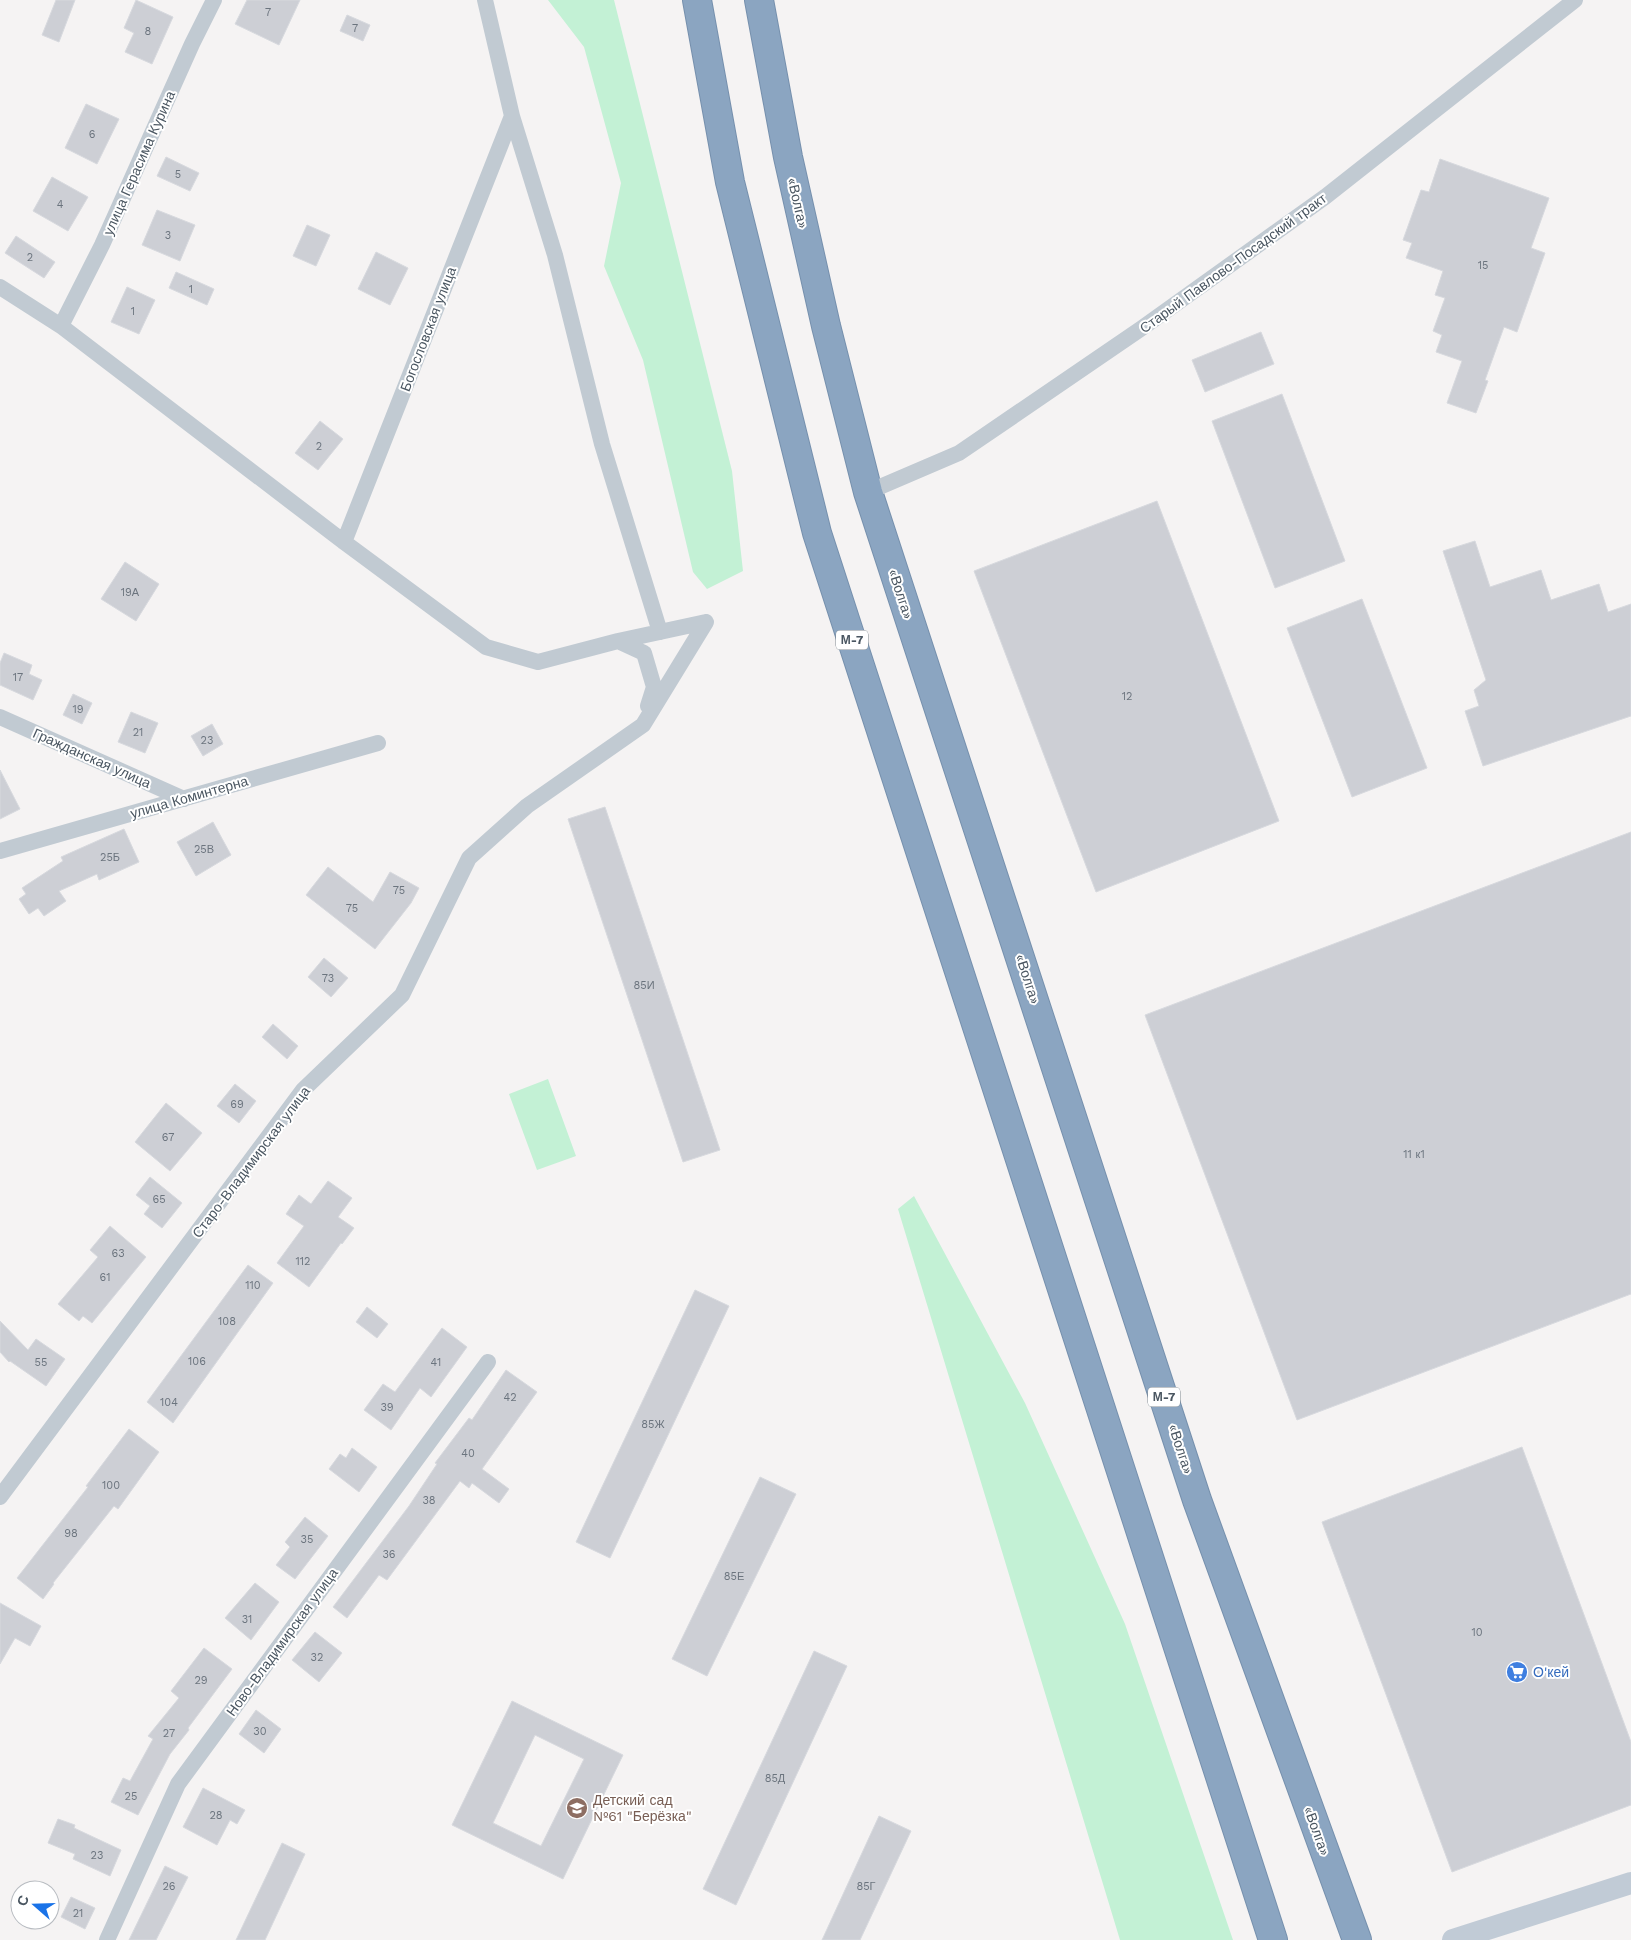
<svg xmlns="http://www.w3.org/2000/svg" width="1631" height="1940" font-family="'Work Sans',sans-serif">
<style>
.green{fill:#c3f1d5}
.building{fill:#cdcfd5;stroke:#d7d9de;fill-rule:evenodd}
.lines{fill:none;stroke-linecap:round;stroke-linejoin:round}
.highway-casing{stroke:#7690ad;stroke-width:30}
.street{stroke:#c1cad2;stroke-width:16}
.secondary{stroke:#c1cbd6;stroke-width:22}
.highway{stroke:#8ba5c1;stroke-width:28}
.labels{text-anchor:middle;stroke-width:4;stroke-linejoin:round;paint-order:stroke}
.number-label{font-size:11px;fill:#6b747e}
.shield{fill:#fff;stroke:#808990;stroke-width:1}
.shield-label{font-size:12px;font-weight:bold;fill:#4a5661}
.street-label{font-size:14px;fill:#4a5661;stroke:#fff}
.shop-label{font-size:14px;fill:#366cbe;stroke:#fff;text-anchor:start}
.education-label{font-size:14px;fill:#785e54;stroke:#fff;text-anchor:start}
</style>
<rect width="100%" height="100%" fill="#f5f3f3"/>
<path class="green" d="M 548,0 L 614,0 L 732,471 L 743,571 L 707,589 L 693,572 L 643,360 L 604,266 L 621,183 L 584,47 Z
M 548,1079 L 576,1156 L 537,1170 L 509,1094 Z
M 914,1196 L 1025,1403 L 1125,1624 L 1233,1940 L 1120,1940 L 898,1209 Z"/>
<path class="building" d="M 56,0 L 75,0 L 59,42 L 42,35 Z
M 136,0 L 173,17 L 152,64 L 125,52 L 134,33 L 124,28 Z
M 247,0 L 300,0 L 279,45 L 235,24 Z
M 347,15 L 370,25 L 363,41 L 340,31 Z
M 86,104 L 119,119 L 97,164 L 65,148 Z
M 166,157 L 199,173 L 190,191 L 157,176 Z
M 1440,159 L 1549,198 L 1531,248 L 1545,253 L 1517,332 L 1504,327 L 1485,380 L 1488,381 L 1476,413 L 1447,403 L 1462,361 L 1436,352 L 1442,335 L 1433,331 L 1445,298 L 1435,295 L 1443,271 L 1406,258 L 1412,243 L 1403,240 L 1421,190 L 1429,192 Z
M 52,177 L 88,197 L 68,231 L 33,211 Z
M 157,210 L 195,225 L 180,261 L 142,245 Z
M 307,225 L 330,235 L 316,266 L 293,256 Z
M 16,236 L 55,262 L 44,278 L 5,253 Z
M 376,252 L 408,268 L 390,305 L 358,289 Z
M 176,272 L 214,289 L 207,305 L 169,288 Z
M 127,287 L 155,300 L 139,334 L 111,322 Z
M 1261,332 L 1274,364 L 1205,392 L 1192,360 Z
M 1282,394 L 1345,561 L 1275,588 L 1212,421 Z
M 320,421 L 343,439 L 318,470 L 295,453 Z
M 1157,501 L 1279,821 L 1096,892 L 974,571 Z
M 1475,541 L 1490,587 L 1541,570 L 1551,600 L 1599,584 L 1608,612 L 1631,604 L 1631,716 L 1483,766 L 1465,711 L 1479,706 L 1474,690 L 1486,680 L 1443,551 Z
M 125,562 L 159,584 L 136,621 L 101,599 Z
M 1362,599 L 1427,768 L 1352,797 L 1287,628 Z
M 4,653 L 32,665 L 29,674 L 42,680 L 33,700 L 0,685 L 0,663 Z
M 73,694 L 92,703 L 82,724 L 63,715 Z
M 131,712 L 158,723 L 145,753 L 118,742 Z
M 212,724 L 223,744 L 203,756 L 191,736 Z
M 0,770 L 20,809 L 0,819 Z
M 605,807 L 720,1150 L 683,1162 L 568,819 Z
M 213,822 L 231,855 L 196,876 L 177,842 Z
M 124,829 L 139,862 L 99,880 L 97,874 L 59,891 L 66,901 L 44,916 L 38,908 L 29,914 L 19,899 L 26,894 L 22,888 L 63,861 L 61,857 Z
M 1631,832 L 1631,1294 L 1297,1420 L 1145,1015 Z
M 328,867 L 373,902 L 390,872 L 419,888 L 411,903 L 375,949 L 306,895 Z
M 324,958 L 348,978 L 331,997 L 308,977 Z
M 273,1024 L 298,1046 L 287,1059 L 262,1037 Z
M 235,1084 L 256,1101 L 239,1123 L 217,1106 Z
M 166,1103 L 202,1133 L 170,1171 L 135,1142 Z
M 150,1177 L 182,1203 L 162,1228 L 144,1214 L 150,1206 L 136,1195 Z
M 328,1181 L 352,1198 L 338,1217 L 354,1228 L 342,1244 L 341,1243 L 309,1287 L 277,1263 L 304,1226 L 286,1214 L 299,1195 L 311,1204 Z
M 110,1226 L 146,1257 L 92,1323 L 83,1316 L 79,1321 L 58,1304 L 98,1257 L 90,1250 Z
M 248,1265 L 273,1283 L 173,1423 L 147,1402 Z
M 695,1290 L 729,1306 L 610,1558 L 576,1542 Z
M 367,1307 L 388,1324 L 377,1338 L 356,1322 Z
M 0,1321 L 28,1350 L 36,1339 L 65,1359 L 46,1386 L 10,1361 L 9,1362 L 0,1352 Z
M 442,1328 L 467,1347 L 431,1397 L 420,1388 L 391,1430 L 364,1410 L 383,1384 L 395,1392 Z
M 506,1370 L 537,1392 L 482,1469 L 509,1489 L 499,1503 L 472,1483 L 469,1488 L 460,1481 L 387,1580 L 379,1575 L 347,1618 L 333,1607 L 409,1506 L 437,1464 L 435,1463 L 469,1418 L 472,1420 Z
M 129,1429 L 159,1452 L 118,1509 L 114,1506 L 53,1583 L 54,1584 L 43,1599 L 17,1578 L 88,1487 L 86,1486 Z
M 1522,1447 L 1631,1742 L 1631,1805 L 1452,1872 L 1322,1522 Z
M 352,1448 L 377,1467 L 359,1492 L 329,1469 L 340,1454 L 346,1458 Z
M 760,1477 L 796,1494 L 707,1676 L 672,1659 Z
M 305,1517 L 328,1536 L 295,1579 L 276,1565 L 290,1547 L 285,1542 Z
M 255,1583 L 279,1602 L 251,1640 L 225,1618 Z
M 0,1603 L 41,1626 L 30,1646 L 15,1638 L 0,1664 Z
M 315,1632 L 342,1653 L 319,1682 L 292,1660 Z
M 204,1648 L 232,1669 L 188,1728 L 189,1730 L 170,1754 L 138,1815 L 111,1802 L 123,1778 L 130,1781 L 153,1739 L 148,1736 L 179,1698 L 171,1691 Z
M 814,1651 L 847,1666 L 736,1905 L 703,1889 Z
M 512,1701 L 623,1755 L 563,1879 L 452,1825 ZM 535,1735 L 584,1759 L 541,1846 L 493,1823 Z
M 256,1710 L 281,1729 L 264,1753 L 239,1734 Z
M 203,1788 L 245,1810 L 237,1824 L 230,1820 L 217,1845 L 183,1827 Z
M 879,1816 L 911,1831 L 860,1940 L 822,1940 Z
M 58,1819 L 75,1825 L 74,1828 L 121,1850 L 110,1876 L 73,1859 L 75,1854 L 48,1843 Z
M 282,1843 L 305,1854 L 265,1940 L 236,1940 Z
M 165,1866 L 188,1877 L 156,1940 L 129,1940 Z
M 71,1897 L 95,1908 L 85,1929 L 61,1917 Z"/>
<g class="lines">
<g class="highway-casing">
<path id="highway" d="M 697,0 L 730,182 L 817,533 L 1273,1940
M 759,0 L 788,157 L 826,326 L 868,492 L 1197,1500 L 1357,1940"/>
</g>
<path class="street" d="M 485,0 L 512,116 L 555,255 L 602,444 L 660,632
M 0,287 L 61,326 L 344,542 L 486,647 L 538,662 L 618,641 L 706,622
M 61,326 L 102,245 L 192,44 L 214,0
M 868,492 L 959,453 L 1142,328 L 1325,197 L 1575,0
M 344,542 L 512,116
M 618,641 L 644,653 L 654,687 L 648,706
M 0,717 L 184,799
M 0,851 L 378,743
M 0,1497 L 303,1090 L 402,995 L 469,858 L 527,806 L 643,725 L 706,622
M 107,1940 L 178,1784 L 488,1362"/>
<path class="secondary" d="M 1453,1940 L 1631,1883"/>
<use href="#highway" class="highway"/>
</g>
<defs>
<g id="supermarket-disc" transform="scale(1.125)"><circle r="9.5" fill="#3f7fe0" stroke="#fff"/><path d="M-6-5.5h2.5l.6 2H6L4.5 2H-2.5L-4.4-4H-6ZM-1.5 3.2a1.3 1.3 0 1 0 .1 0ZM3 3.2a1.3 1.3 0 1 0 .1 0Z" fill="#fff"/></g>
<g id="school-disc" transform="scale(1.125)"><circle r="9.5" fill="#8d6e63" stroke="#fff"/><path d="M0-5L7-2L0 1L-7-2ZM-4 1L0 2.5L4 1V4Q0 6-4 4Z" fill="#fff"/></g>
</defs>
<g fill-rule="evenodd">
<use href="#supermarket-disc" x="1517" y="1672"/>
<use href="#school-disc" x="577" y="1808"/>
</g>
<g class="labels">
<g class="number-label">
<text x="268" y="16">7</text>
<text x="355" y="32">7</text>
<text x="148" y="35">8</text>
<text x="92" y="138">6</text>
<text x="178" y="178">5</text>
<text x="60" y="208">4</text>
<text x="168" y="239">3</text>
<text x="30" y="261">2</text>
<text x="1483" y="269">15</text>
<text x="191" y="293">1</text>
<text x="133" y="315">1</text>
<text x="319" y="450">2</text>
<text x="130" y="596">19А</text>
<text x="18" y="681">17</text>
<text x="1127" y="700">12</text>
<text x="78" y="713">19</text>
<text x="138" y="736">21</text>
<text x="207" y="744">23</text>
<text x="204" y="853">25В</text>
<text x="110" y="861">25Б</text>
<text x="399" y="894">75</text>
<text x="352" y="912">75</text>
<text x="328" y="982">73</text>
<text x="644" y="989">85И</text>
<text x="237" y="1108">69</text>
<text x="168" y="1141">67</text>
<text x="1414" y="1158">11 к1</text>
<text x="159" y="1203">65</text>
<text x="118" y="1257">63</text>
<text x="303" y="1265">112</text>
<text x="105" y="1281">61</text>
<text x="253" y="1289">110</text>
<text x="227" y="1325">108</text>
<text x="197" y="1365">106</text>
<text x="41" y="1366">55</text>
<text x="436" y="1366">41</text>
<text x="510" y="1401">42</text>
<text x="169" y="1406">104</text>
<text x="387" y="1411">39</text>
<text x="653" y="1428">85Ж</text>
<text x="468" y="1457">40</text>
<text x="111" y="1489">100</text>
<text x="429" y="1504">38</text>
<text x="71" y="1537">98</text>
<text x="307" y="1543">35</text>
<text x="389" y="1558">36</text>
<text x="734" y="1580">85Е</text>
<text x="247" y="1623">31</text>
<text x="1477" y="1636">10</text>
<text x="317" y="1661">32</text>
<text x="201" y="1684">29</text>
<text x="260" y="1735">30</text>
<text x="169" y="1737">27</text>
<text x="775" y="1782">85Д</text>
<text x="131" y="1800">25</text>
<text x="216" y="1819">28</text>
<text x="97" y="1859">23</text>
<text x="169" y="1890">26</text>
<text x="866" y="1890">85Г</text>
<text x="78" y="1917">21</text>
</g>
<g class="shield">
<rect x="836" y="630.5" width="32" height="19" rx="4"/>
<rect x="1148" y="1387.5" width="32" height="19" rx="4"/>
</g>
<g class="shield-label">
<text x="852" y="644">М-7</text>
<text x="1164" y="1401">М-7</text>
</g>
<g class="street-label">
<text transform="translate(139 163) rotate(-66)" y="5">улица Герасима Курина</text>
<text transform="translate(798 203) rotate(77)" y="5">«Волга»</text>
<text transform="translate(1233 263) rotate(-36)" y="5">Старый Павлово-Посадский тракт</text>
<text transform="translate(428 329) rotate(-69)" y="5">Богословская улица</text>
<text transform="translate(901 594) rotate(72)" y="5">«Волга»</text>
<text transform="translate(92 758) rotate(24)" y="5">Гражданская улица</text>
<text transform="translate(189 797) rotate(-16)" y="5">улица Коминтерна</text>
<text transform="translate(1028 979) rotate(72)" y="5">«Волга»</text>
<text transform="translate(251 1162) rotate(-53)" y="5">Старо-Владимирская улица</text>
<text transform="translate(1181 1449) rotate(72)" y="5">«Волга»</text>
<text transform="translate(282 1642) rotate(-54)" y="5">Ново-Владимирская улица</text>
<text transform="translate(1317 1831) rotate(70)" y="5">«Волга»</text>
</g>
<g class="shop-label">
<text x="1533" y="1677">О'кей</text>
</g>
<g class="education-label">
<text x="593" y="1805">Детский сад<tspan x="593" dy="16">№61 "Берёзка"</tspan></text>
</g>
</g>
<g transform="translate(35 1905) rotate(290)"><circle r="24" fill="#ffffff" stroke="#b7bbc0"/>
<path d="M0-4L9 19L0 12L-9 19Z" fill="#1a73e8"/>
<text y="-8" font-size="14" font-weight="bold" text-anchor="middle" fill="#4a5661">С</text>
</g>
</svg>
